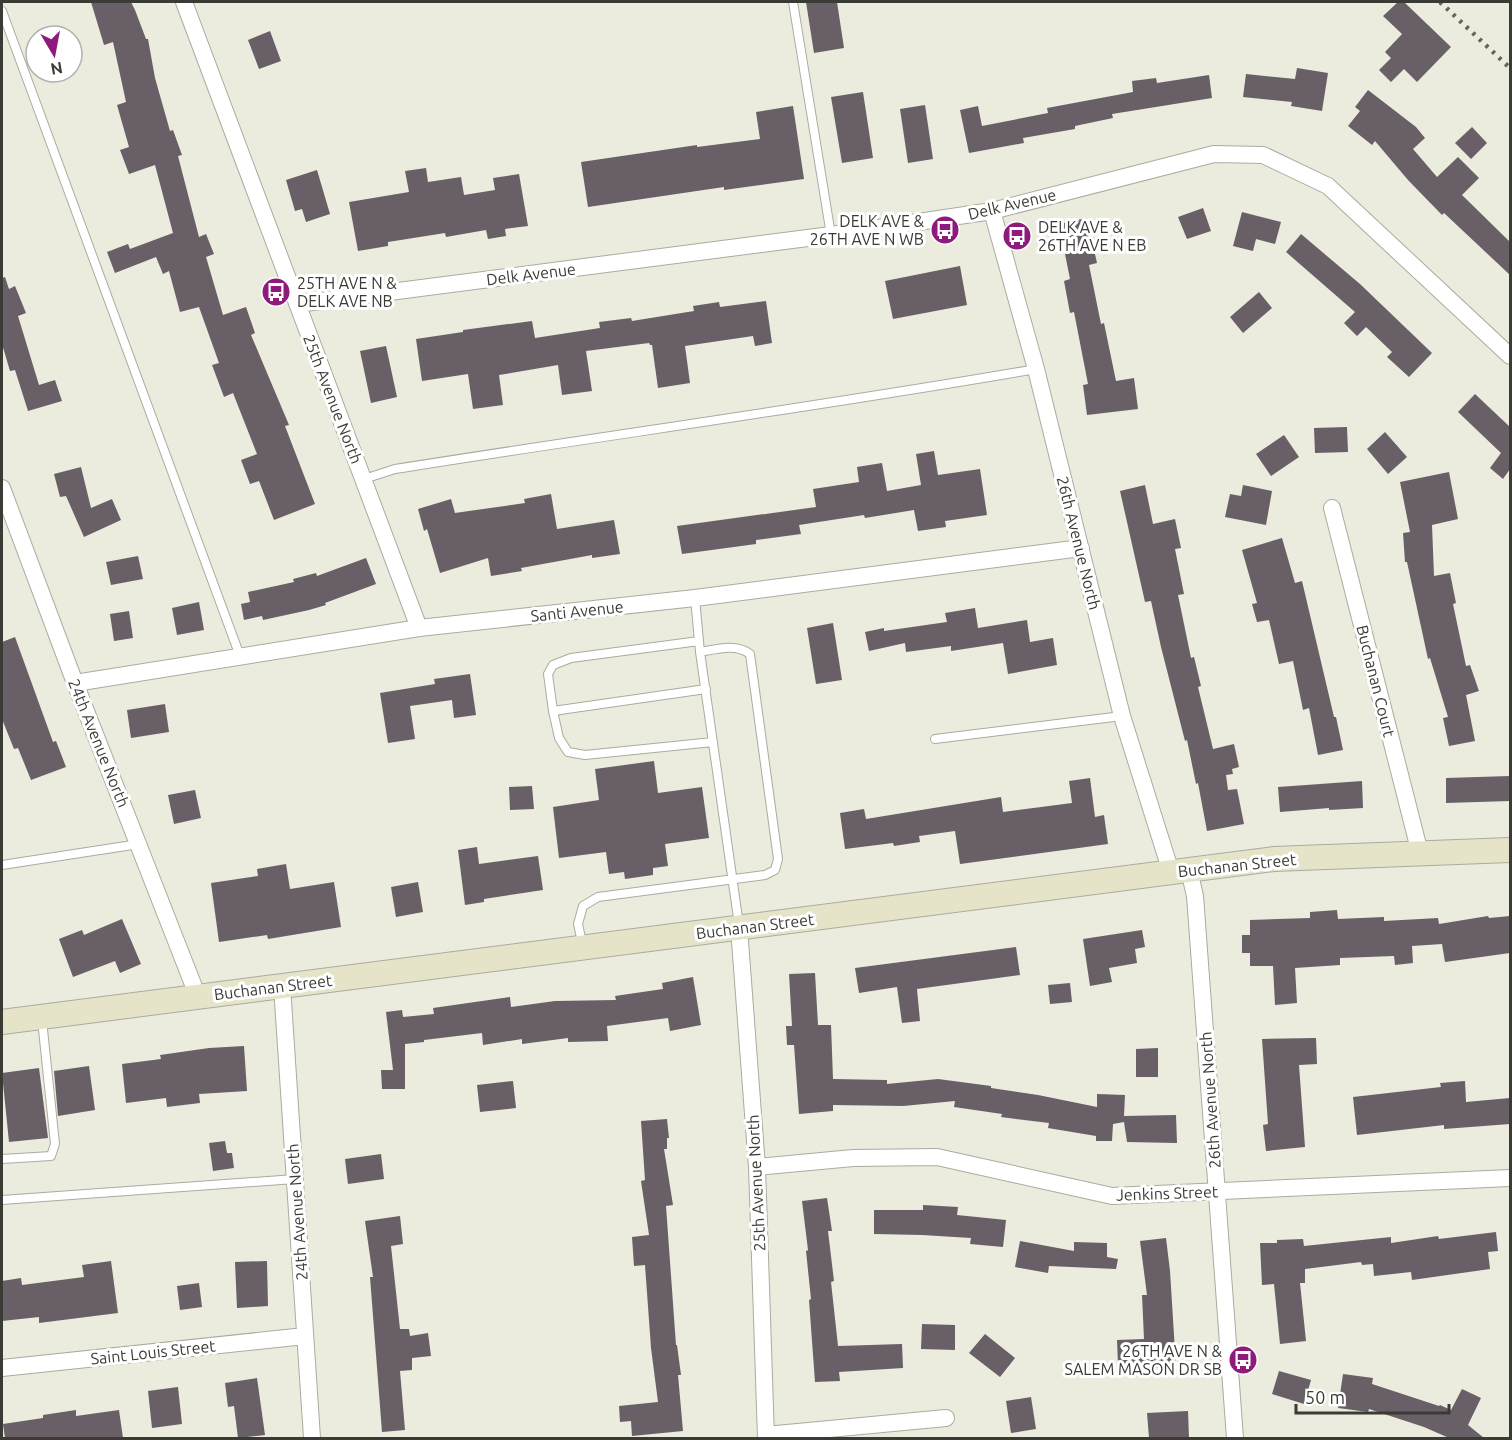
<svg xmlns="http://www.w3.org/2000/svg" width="1512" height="1440" font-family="Ubuntu,sans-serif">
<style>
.building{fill:#695f66}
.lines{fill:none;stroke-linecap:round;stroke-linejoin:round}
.lane-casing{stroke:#abab9f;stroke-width:10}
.street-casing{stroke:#abab9f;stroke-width:18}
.secondary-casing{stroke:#abab9f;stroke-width:26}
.lane{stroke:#fff;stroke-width:8}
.street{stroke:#fff;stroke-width:16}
.secondary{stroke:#e5e3c8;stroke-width:24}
.rail{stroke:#64645d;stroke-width:4.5;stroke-dasharray:3 6;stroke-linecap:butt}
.labels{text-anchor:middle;stroke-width:6;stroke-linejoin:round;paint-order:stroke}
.street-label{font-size:16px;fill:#3b3b36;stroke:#fff}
.poi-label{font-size:16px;fill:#3b3b36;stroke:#fff;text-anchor:end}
</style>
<rect width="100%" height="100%" fill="#ebebde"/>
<path class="building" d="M 91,2 L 131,2 L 135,10 L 146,39 L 148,39 L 155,78 L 170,131 L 173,130 L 182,155 L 178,156 L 199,237 L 206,234 L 214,254 L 206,257 L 223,315 L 246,307 L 255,333 L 251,335 L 289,425 L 285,426 L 315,504 L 274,520 L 259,481 L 250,484 L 241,460 L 257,454 L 233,393 L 224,397 L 212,365 L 219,363 L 199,307 L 180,312 L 169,271 L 163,274 L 156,257 L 115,273 L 107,252 L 128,244 L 130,249 L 173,233 L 155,165 L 129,174 L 120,150 L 129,147 L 117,105 L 126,102 L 113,42 L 104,45 Z
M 806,2 L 837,2 L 844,48 L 814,53 Z
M 1398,2 L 1404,2 L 1451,47 L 1417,82 L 1404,69 L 1391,82 L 1379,70 L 1391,58 L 1385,52 L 1402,34 L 1383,16 Z
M 270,31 L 281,61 L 259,69 L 248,40 Z
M 1297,68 L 1328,73 L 1322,111 L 1291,106 L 1292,102 L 1243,97 L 1246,74 L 1295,79 Z
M 1209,75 L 1212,98 L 1112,114 L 1113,118 L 1075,126 L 1075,129 L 1023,138 L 1024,143 L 969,153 L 960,110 L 978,106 L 982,126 L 1048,113 L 1047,108 L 1133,92 L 1132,81 L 1156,78 L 1157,83 Z
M 1368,90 L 1416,127 L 1425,138 L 1413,149 L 1437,177 L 1458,157 L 1479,178 L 1462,195 L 1510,242 L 1510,275 L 1444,213 L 1442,215 L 1408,180 L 1375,141 L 1372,145 L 1348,126 L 1360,111 L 1355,107 Z
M 863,92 L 873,158 L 842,163 L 831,97 Z
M 925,105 L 933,159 L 908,163 L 900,109 Z
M 793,106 L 804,179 L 724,190 L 724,187 L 588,207 L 581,162 L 697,145 L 697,147 L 760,139 L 756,112 Z
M 1472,127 L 1487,143 L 1471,159 L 1455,143 Z
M 426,168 L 428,182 L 461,177 L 464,195 L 495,190 L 493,178 L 519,174 L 528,226 L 505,229 L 506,236 L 488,239 L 486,230 L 446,237 L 445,233 L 388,242 L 388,246 L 358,251 L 349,202 L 409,192 L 405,171 Z
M 317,170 L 330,214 L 306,222 L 302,209 L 295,211 L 286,180 Z
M 1203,208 L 1211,231 L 1187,239 L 1178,217 Z
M 1242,212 L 1281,222 L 1275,244 L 1256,239 L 1253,251 L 1233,246 Z
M 1087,218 L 1097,263 L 1089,265 L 1101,324 L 1104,323 L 1116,381 L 1134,378 L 1138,409 L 1087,415 L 1083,385 L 1088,384 L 1074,312 L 1070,313 L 1064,281 L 1070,279 L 1059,224 Z
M 1301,234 L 1360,284 L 1432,353 L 1409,377 L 1387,357 L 1392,352 L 1366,327 L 1357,336 L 1344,323 L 1355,312 L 1286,252 Z
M 960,266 L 967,305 L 893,319 L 885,281 Z
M 5,277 L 9,289 L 15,286 L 26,313 L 18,316 L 39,385 L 55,380 L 62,401 L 28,411 L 15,370 L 10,371 L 2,344 L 2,278 Z
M 1259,292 L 1272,308 L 1243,333 L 1230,317 Z
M 766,301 L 772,343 L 755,346 L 753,336 L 685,346 L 690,383 L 658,388 L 652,345 L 650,345 L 649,343 L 586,351 L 592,391 L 562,395 L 558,365 L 499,375 L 503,405 L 473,409 L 468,374 L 422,381 L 416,339 L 463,332 L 463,330 L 532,321 L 535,338 L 600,328 L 599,322 L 631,318 L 632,321 L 694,311 L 693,306 L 719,302 L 720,307 Z
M 386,346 L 397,397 L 371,403 L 360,351 Z
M 1475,394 L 1510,427 L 1510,469 L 1503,479 L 1490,468 L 1501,453 L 1458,412 Z
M 1347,427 L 1348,452 L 1315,453 L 1314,428 Z
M 1385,432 L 1407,457 L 1388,474 L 1367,449 Z
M 1284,435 L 1299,457 L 1271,476 L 1256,454 Z
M 934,451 L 938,475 L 980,469 L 987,515 L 945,521 L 946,527 L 918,531 L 914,510 L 865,518 L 864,515 L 799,525 L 801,534 L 756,540 L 756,544 L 682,554 L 677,526 L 816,507 L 813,489 L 859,482 L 857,467 L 882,463 L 887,491 L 921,485 L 916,454 Z
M 81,467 L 91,508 L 112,499 L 121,520 L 84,537 L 66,496 L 60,497 L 54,474 Z
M 1449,472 L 1458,519 L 1432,525 L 1434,576 L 1450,573 L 1456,603 L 1453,604 L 1466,666 L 1470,665 L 1479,691 L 1466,695 L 1475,741 L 1449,746 L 1443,718 L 1448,717 L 1430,658 L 1428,659 L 1407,562 L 1405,562 L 1403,533 L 1410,532 L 1400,482 Z
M 1145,485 L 1153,524 L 1175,519 L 1181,548 L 1175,549 L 1184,594 L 1178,595 L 1191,658 L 1194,657 L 1201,686 L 1198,687 L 1213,749 L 1234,744 L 1239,767 L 1232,769 L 1233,774 L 1226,775 L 1228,790 L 1237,789 L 1244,824 L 1207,831 L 1198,783 L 1196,784 L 1187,740 L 1185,741 L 1161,647 L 1151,601 L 1145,602 L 1120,491 Z
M 1243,485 L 1272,491 L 1266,525 L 1225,517 L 1230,494 L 1241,496 Z
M 551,494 L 557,529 L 614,520 L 620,554 L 592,558 L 592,555 L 521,568 L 522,571 L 491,576 L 488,558 L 440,573 L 427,529 L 424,531 L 418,509 L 451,499 L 455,513 L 525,503 L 524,499 Z
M 1282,538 L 1295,583 L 1302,581 L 1334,717 L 1336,717 L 1343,750 L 1318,755 L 1309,708 L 1303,710 L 1293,661 L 1279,664 L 1269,620 L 1257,622 L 1252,604 L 1257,603 L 1242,550 Z
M 138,556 L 143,579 L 111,585 L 106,562 Z
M 366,558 L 376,584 L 325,603 L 326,605 L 309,610 L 263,620 L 262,616 L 244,620 L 241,604 L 250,602 L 248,592 L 294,582 L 293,579 L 316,573 L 317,576 Z
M 199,602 L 204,630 L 177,635 L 172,608 Z
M 975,608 L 978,628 L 1027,620 L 1030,642 L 1053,638 L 1057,665 L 1008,674 L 1003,643 L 951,651 L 951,646 L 906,652 L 905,643 L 869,651 L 865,632 L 884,628 L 884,631 L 947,622 L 945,613 Z
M 129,611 L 133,638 L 114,641 L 110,614 Z
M 833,623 L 842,680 L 816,684 L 807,628 Z
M 15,637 L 53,742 L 56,741 L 66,767 L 31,780 L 18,748 L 14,749 L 2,719 L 2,642 Z
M 470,674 L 476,715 L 454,718 L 452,700 L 410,706 L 415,739 L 388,743 L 380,693 L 435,684 L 434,679 Z
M 165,704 L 169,732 L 131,738 L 127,710 Z
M 654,761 L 658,793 L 702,787 L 709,838 L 665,844 L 668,866 L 653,868 L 653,875 L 625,879 L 624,872 L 609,874 L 606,852 L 559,858 L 553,807 L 599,800 L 595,769 Z
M 1510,776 L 1510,801 L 1446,803 L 1446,778 Z
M 1090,778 L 1095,817 L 1104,815 L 1108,844 L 960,864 L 955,831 L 919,836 L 920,842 L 894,846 L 893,843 L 845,849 L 840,813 L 864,809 L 866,819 L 1001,797 L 1003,812 L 1072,803 L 1069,781 Z
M 1362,781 L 1363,808 L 1329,810 L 1329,808 L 1280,812 L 1278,787 Z
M 532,786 L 534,809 L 510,810 L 509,787 Z
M 195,790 L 201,818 L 174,824 L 168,795 Z
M 477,847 L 479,864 L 538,856 L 543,890 L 484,899 L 484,902 L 465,905 L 458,850 Z
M 286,864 L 290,889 L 334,882 L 341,927 L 268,939 L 267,935 L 219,942 L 211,883 L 258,876 L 257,869 Z
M 418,882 L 423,912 L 396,917 L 391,887 Z
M 1337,910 L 1338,919 L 1384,917 L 1384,921 L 1438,918 L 1439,924 L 1488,916 L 1489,918 L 1510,916 L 1510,953 L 1445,962 L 1442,944 L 1412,946 L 1413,963 L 1395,965 L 1394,956 L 1340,958 L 1340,965 L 1295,968 L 1297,1003 L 1275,1005 L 1273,966 L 1250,966 L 1250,953 L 1242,953 L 1242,935 L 1250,935 L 1250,920 L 1310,918 L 1310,912 Z
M 122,919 L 141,964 L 120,973 L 115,961 L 73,977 L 59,939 L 82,930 L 84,935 Z
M 1142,930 L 1145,947 L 1135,949 L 1137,963 L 1109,968 L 1112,982 L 1090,986 L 1083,939 Z
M 1016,947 L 1020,975 L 917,989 L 920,1021 L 902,1023 L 897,987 L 859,993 L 855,968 Z
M 815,973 L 818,1025 L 831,1025 L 833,1079 L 887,1080 L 887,1084 L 938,1079 L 991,1086 L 991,1088 L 1038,1095 L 1097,1107 L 1097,1094 L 1125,1095 L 1124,1116 L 1176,1115 L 1177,1143 L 1127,1142 L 1124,1122 L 1113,1124 L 1112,1141 L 1096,1141 L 1096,1136 L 1048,1128 L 1049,1123 L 1001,1117 L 1002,1114 L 954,1107 L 955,1101 L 903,1106 L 833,1105 L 833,1111 L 799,1114 L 794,1045 L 787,1045 L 786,1026 L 792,1026 L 789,974 Z
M 693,977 L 701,1025 L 670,1031 L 668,1018 L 607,1026 L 608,1041 L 568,1042 L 568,1038 L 522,1044 L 522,1039 L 483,1045 L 482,1033 L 424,1040 L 424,1042 L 405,1044 L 405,1089 L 382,1089 L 381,1070 L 393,1070 L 386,1012 L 402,1010 L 403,1017 L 434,1014 L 433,1008 L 510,997 L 511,1007 L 555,1001 L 616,1000 L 615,996 L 663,989 L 662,983 Z
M 1070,983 L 1072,1002 L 1050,1004 L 1048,985 Z
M 1316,1038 L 1317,1064 L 1299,1065 L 1305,1147 L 1266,1151 L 1263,1125 L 1268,1124 L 1262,1039 Z
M 244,1046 L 247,1091 L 199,1094 L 200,1103 L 167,1107 L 166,1098 L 126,1103 L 122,1064 L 161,1059 L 160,1055 L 209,1048 Z
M 1158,1048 L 1158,1077 L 1136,1077 L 1136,1049 Z
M 89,1066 L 95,1110 L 58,1116 L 54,1071 Z
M 39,1068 L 48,1138 L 9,1142 L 2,1073 Z
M 513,1081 L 516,1108 L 480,1112 L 477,1085 Z
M 1465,1081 L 1466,1102 L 1510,1098 L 1510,1124 L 1444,1129 L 1444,1125 L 1357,1135 L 1353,1097 L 1441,1087 L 1440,1083 Z
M 667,1119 L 669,1138 L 667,1138 L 667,1149 L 664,1149 L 673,1205 L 666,1206 L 676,1345 L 677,1345 L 681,1375 L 678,1375 L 683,1431 L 632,1436 L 631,1421 L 620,1422 L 619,1406 L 658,1402 L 651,1348 L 645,1265 L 634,1266 L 632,1237 L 649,1235 L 641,1181 L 645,1180 L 641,1121 Z
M 225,1141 L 227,1153 L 232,1153 L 234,1168 L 213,1171 L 209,1143 Z
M 381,1154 L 384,1179 L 348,1184 L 345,1159 Z
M 827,1198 L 832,1231 L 828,1231 L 834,1281 L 831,1282 L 838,1346 L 902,1344 L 903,1368 L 839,1372 L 840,1381 L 815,1382 L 809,1300 L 811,1299 L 806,1251 L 808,1250 L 802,1201 Z
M 923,1205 L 958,1207 L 957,1215 L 1006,1220 L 1003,1247 L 970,1244 L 971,1238 L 922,1235 L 874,1234 L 874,1210 L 923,1210 Z
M 400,1216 L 403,1244 L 391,1246 L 400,1329 L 409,1329 L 410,1336 L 428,1333 L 431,1356 L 412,1358 L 412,1370 L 400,1371 L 405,1430 L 382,1432 L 370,1277 L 373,1277 L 365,1221 Z
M 1496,1232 L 1498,1251 L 1488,1252 L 1490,1269 L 1412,1280 L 1411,1272 L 1374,1276 L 1373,1264 L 1362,1265 L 1361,1262 L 1305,1269 L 1305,1283 L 1300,1283 L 1306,1341 L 1280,1344 L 1274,1284 L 1262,1285 L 1260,1243 L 1277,1243 L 1277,1240 L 1303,1239 L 1304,1246 L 1391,1237 L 1391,1243 L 1438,1236 L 1439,1239 Z
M 1166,1238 L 1170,1271 L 1176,1367 L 1147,1368 L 1147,1363 L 1118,1364 L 1117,1340 L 1144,1339 L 1142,1295 L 1147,1295 L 1140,1241 Z
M 1020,1241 L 1074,1251 L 1074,1242 L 1107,1243 L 1107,1257 L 1118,1259 L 1116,1269 L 1049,1266 L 1048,1273 L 1015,1267 Z
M 111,1261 L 118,1313 L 39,1323 L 39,1317 L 2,1321 L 2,1281 L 21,1278 L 22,1285 L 84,1277 L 82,1265 Z
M 267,1261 L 268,1306 L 237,1308 L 235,1262 Z
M 199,1283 L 202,1307 L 180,1310 L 177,1286 Z
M 922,1324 L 955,1325 L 955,1350 L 921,1349 Z
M 985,1334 L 1015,1358 L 1000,1377 L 969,1353 Z
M 1279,1371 L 1311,1380 L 1304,1404 L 1272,1394 Z
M 1343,1374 L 1373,1378 L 1372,1384 L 1439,1406 L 1440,1405 L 1451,1410 L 1462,1389 L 1481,1398 L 1468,1425 L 1484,1438 L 1449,1438 L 1424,1427 L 1369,1409 L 1368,1412 L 1338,1408 Z
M 257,1378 L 265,1435 L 238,1438 L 234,1406 L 228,1407 L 225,1383 Z
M 178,1387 L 182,1424 L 152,1428 L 148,1391 Z
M 1031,1397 L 1036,1429 L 1011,1433 L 1006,1401 Z
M 76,1410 L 76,1416 L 119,1410 L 123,1438 L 5,1438 L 3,1424 L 43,1418 L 43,1415 Z
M 1188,1411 L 1189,1438 L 1149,1438 L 1147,1413 Z"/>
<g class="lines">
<g class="lane-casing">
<path id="lane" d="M 793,2 L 831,235
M 2,11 L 240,656
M 364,479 L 395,469 C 609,435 823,406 1036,369
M 695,598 L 700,652 L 739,925
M 706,689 L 553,711 L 559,738 L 568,752 L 585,755 L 713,742
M 553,711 L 548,674 L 553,665 L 571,658 L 699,641
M 935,739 L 1122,716
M 2,865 L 139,844
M 583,947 L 578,924 L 583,906 L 598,897 L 765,875 L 775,870 L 778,859 L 750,654 C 736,643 717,649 700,652
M 2,1159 L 51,1156 L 55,1144 L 42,1020
M 2,1200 L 295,1179"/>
</g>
<g class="street-casing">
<path id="street" d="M 184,2 L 419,628
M 992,211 L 1036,369 L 1122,716 L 1171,872
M 297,304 L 831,235 L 992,211 L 1214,154 L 1263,155 L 1328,186 L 1510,356
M 2,488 L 75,683 L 198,997
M 1332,508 L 1420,853
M 75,683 L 419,628 L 695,598 L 1081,548
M 1189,870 L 1195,896 L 1235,1438
M 739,928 L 757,1167 L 766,1438
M 282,986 L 312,1438
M 757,1167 L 853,1158 L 937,1157 L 1112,1196 L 1510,1178
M 2,1368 L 305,1336
M 766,1435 L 946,1418"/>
</g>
<g class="secondary-casing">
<path id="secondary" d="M 2,1022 L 1274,859 L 1510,850"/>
</g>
<use href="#lane" class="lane"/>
<use href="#street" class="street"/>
<use href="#secondary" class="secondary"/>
<path class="rail" d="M 1440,2 L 1510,68"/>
</g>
<defs>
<g id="bus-disc" transform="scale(1.5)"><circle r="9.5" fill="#8e1a7b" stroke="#fff"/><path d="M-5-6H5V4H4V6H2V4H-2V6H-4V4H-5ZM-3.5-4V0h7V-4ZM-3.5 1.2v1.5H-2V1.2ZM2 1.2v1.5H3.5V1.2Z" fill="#fff"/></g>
</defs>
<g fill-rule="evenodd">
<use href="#bus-disc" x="945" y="230"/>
<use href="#bus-disc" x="1017" y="236"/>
<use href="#bus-disc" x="276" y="292"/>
<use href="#bus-disc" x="1243" y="1360"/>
</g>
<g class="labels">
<g class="street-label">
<text transform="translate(1012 204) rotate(-13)" y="6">Delk Avenue</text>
<text transform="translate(531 274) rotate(-7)" y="6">Delk Avenue</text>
<text transform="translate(333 399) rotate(69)" y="6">25th Avenue North</text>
<text transform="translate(1079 543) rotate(76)" y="6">26th Avenue North</text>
<text transform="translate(577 611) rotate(-6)" y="6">Santi Avenue</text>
<text transform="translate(1376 681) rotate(76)" y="6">Buchanan Court</text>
<text transform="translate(99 743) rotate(68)" y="6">24th Avenue North</text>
<text transform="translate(1237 865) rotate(-6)" y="6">Buchanan Street</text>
<text transform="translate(755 926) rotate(-7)" y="6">Buchanan Street</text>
<text transform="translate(273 987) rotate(-7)" y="6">Buchanan Street</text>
<text transform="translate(1210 1100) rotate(-94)" y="6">26th Avenue North</text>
<text transform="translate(756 1183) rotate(-93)" y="6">25th Avenue North</text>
<text transform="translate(1167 1193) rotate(-2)" y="6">Jenkins Street</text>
<text transform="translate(297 1212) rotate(-94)" y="6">24th Avenue North</text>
<text transform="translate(153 1352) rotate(-6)" y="6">Saint Louis Street</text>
</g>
<g class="poi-label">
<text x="924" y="227">DELK AVE &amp;<tspan x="924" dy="18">26TH AVE N WB</tspan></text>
<text x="1038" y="233" text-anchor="start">DELK AVE &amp;<tspan x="1038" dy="18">26TH AVE N EB</tspan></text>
<text x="297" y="289" text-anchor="start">25TH AVE N &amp;<tspan x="297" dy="18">DELK AVE NB</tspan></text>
<text x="1222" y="1357">26TH AVE N &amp;<tspan x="1222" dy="18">SALEM MASON DR SB</tspan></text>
</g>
</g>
<rect width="1512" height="1440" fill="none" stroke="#3b3b36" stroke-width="6"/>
<g transform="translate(54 54) rotate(170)"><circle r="28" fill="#ffffff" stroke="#b1b1af" stroke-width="1.5"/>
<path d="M0-4.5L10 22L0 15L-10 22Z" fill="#8e1a7b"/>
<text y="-9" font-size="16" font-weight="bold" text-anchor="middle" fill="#3b3b36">N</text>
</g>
<path d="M1296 1404v9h153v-9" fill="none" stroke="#3b3b36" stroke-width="3"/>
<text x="1305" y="1404" font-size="18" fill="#3b3b36" stroke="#ffffff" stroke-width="4.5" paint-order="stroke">50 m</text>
</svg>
